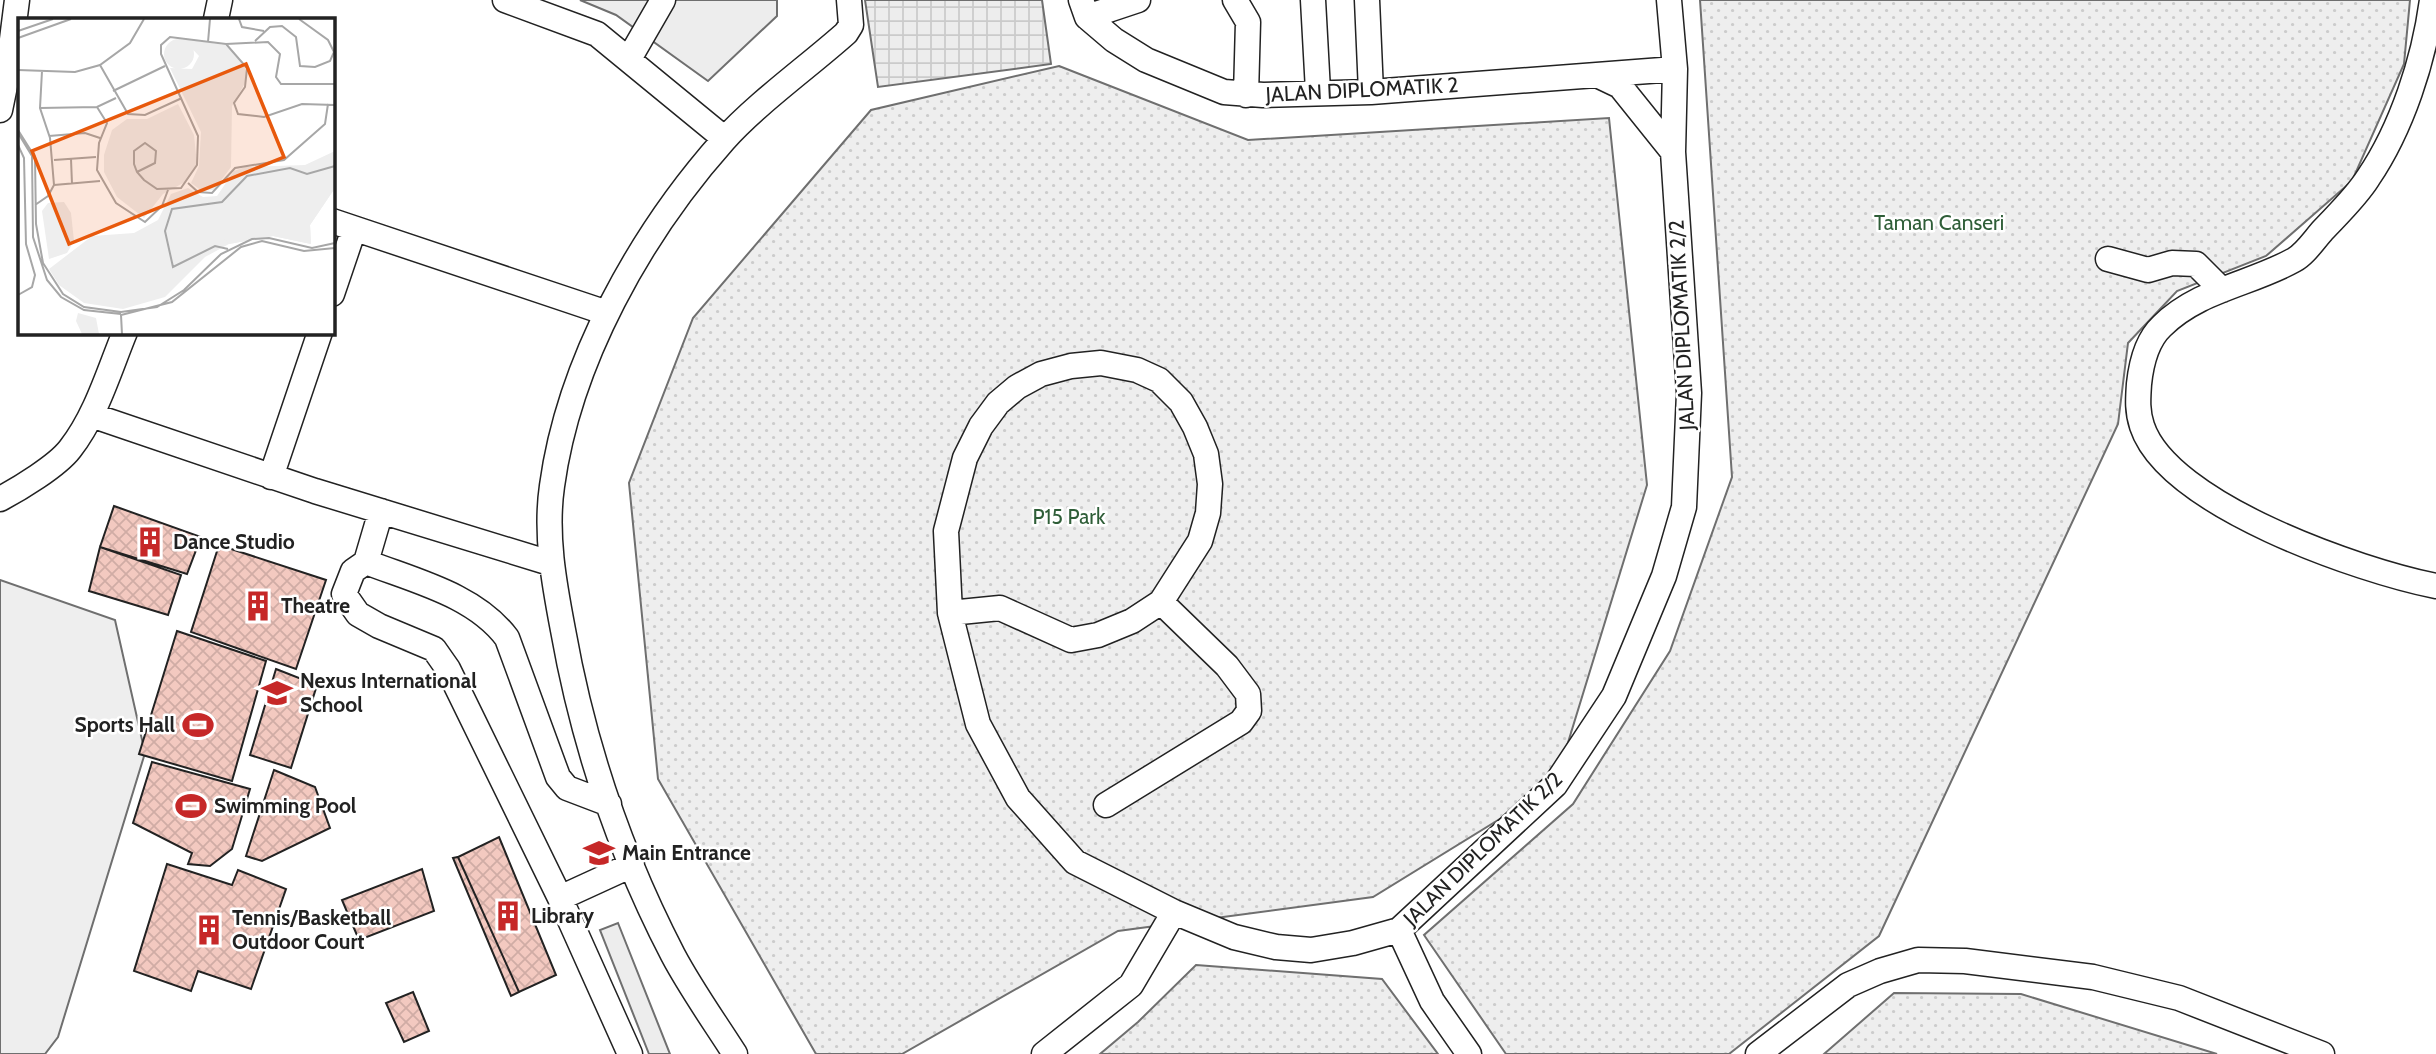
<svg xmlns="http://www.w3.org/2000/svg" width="2436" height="1054" font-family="Cabin,sans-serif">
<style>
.green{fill:url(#green-dots);stroke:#6f6f6f;stroke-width:2}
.pitch{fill:#eee;stroke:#6f6f6f;stroke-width:2}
.parking{fill:#ededed;stroke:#6f6f6f;stroke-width:2}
.plaza{fill:url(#plaza-grid);stroke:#6f6f6f;stroke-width:2}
.building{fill:url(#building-cross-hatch);stroke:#222;stroke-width:2}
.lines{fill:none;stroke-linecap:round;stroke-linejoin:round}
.minor-casing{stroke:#222;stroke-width:27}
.minor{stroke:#fff;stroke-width:24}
.labels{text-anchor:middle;stroke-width:5;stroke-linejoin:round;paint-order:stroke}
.street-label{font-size:21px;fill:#222;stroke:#fff}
.park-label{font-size:21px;fill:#2f5e38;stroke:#fff}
.poi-label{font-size:21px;font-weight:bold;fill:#222;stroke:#fff;text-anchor:start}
.inset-road{fill:none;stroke:#a7a7a7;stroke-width:2}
.view{fill:#e8590c;fill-opacity:0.15;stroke:#e8590c;stroke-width:3.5}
.inset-edge{fill:none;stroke:#222;stroke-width:3.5}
</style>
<defs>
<pattern id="green-dots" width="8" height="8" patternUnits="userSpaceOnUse" patternTransform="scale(1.75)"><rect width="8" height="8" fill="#eee"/><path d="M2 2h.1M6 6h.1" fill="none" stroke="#ccc" stroke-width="1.8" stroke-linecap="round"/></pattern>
<pattern id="plaza-grid" width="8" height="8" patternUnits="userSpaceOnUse" patternTransform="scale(1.75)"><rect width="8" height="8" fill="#ededed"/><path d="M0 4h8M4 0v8" fill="none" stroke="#cbcbcb"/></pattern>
<pattern id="building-cross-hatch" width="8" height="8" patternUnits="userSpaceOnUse" patternTransform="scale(1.75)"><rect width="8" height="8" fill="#f3c9c0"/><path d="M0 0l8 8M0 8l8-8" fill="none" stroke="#d0aca5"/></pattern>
</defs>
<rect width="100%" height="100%" fill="#fff"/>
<path class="green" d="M 1700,0 L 2410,0 L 2404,64 L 2352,181 L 2266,256 L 2177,291 L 2128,343 L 2118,424 L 1879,936 L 1729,1054 L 1506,1054 L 1424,935 L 1573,804 L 1670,651 L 1732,477 Z
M 1059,66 L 1248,140 L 1609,118 L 1647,485 L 1555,785 L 1373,897 L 1118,931 L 902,1054 L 816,1054 L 658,779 L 629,483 L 693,318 L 871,110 Z
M 1196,965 L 1382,979 L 1438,1054 L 1100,1054 L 1138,1022 Z
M 1894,993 L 2021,994 L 2217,1054 L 1824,1054 Z"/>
<path class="pitch" d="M 0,580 L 115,620 L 145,753 L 58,1037 L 45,1054 L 0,1054 Z"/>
<path class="parking" d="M 580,0 L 777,0 L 777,16 L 708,81 L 616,15 Z
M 618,923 L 670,1054 L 649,1054 L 600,930 Z"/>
<path class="plaza" d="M 865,0 L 1042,0 L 1051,64 L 878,87 Z"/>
<path class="building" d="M 114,506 L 201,537 L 187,574 L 100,547 Z
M 219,545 L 326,580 L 296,669 L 191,632 Z
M 100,547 L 181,575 L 168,615 L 89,591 Z
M 177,631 L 266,661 L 232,781 L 139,754 Z
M 276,669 L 317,685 L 291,768 L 250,755 Z
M 152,762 L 250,789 L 232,849 L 210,866 L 188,864 L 192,853 L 133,823 Z
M 274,770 L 315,787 L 330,828 L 262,861 L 246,856 Z
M 499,837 L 556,975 L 519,992 L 458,857 Z
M 458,857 L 519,992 L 511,996 L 453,858 Z
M 167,864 L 232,885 L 238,870 L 286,889 L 251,989 L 198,971 L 191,991 L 134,971 Z
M 422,869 L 434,911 L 359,940 L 342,900 Z
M 413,992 L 429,1031 L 404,1042 L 386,1003 Z"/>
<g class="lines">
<g class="minor-casing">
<path id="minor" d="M 505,0 L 597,34 L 725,139
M 1081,0 L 1087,17 L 1114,40 L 1146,60 L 1224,92 L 1263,95 L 1371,92 L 1675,69
M 1235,0 L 1248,22 L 1246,95
M 1313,0 L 1318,91
M 1367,0 L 1371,92
M 2432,0 C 2424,60 2402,128 2368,178 C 2356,197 2338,214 2323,230 C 2314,240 2305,254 2294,260 C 2251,284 2198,290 2162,326 C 2147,340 2141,365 2139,384 C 2138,399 2137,411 2142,426 C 2168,505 2360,571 2436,586
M 1087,17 L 1138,0
M 216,19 L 220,0
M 629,59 L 663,0
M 1597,75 L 1620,86 L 1673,152
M 0,110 L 8,71 L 17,0
M 332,221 L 607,313
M 2108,259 L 2148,270 L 2172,263 L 2196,264 L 2222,290
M 332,294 L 354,229
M 91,415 L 315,491 L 550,563
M 271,477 L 320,332
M 0,499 C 19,489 57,466 70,449 C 96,416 109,371 125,332
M 381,511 L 366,562 L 353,571 L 344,594 L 358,614 L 379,626 L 434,649 L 448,669 L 560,898 L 630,1054
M 366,562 C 415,581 475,595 507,638 L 558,777 L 567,788 L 609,804
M 950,613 L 1000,608 L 1071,640 L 1098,635 L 1132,621 L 1161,602 L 1200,541 L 1208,513 L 1210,484 L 1206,454 L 1195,427 L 1181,402 L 1159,380 L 1137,370 L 1101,363 L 1071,366 L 1041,374 L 1017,387 L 998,403 L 981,426 L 965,458 L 946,531 L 950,613 L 978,724 L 1018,798 L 1075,862 L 1174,912 L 1234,937 L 1276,947 L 1311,950 L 1353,943 L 1399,930 L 1555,785 L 1614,696 L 1664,576 L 1684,507 L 1689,393 L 1673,152 L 1675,69 L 1669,0
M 1106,805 L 1241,722 L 1249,711 L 1248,694 L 1227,666 L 1161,602
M 560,898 L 632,865
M 1399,930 L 1432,1001 L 1469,1054
M 735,1054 C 714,1021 691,989 673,955 C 620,853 583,743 563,630 C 554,583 545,534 552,486 C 569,361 641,233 724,140 C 756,104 809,66 846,33 L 851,25 L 849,0
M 1044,1054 L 1131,985 L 1174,912
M 1758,1054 L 1848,985 L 1880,971 L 1918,960 L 1965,961 L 2093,977 L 2179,998 L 2322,1054"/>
</g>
<use href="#minor" class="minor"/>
</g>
<defs>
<g id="building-bare" transform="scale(2.415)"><path d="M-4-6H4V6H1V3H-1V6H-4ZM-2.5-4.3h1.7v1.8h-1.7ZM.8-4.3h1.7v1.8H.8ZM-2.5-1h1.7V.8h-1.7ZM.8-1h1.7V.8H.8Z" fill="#c62828" stroke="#fff" stroke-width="2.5" paint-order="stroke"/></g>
<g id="school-bare" transform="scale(2.415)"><path d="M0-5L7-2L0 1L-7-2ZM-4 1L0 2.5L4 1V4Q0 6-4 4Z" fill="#c62828" stroke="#fff" stroke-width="2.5" paint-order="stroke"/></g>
<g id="stadium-bare" transform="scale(2.415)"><path d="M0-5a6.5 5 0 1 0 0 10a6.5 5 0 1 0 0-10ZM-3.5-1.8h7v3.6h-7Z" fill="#c62828" stroke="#fff" stroke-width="2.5" paint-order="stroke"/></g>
</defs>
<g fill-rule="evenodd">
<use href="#building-bare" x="150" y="542"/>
<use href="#building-bare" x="258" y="606"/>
<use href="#school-bare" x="277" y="693"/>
<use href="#stadium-bare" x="198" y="725"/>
<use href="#stadium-bare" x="191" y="806"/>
<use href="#school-bare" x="599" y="853"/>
<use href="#building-bare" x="508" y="916"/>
<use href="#building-bare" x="209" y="930"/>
</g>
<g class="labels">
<g class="street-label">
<text transform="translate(1362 90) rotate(-3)" y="7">JALAN DIPLOMATIK 2</text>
<text transform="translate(1682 325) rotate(-93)" y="7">JALAN DIPLOMATIK 2/2</text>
<text transform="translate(1483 849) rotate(-44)" y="7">JALAN DIPLOMATIK 2/2</text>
</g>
<g class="park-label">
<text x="1939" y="230">Taman Canseri</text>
<text x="1069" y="524">P15 Park</text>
</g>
<g class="poi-label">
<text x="173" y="549">Dance Studio</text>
<text x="281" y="613">Theatre</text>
<text x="300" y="688">Nexus International<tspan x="300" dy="24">School</tspan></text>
<text x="175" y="732" text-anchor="end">Sports Hall</text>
<text x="214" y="813">Swimming Pool</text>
<text x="622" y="860">Main Entrance</text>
<text x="531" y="923">Library</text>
<text x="232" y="925">Tennis/Basketball<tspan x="232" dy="24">Outdoor Court</tspan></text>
</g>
</g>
<g transform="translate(18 18)">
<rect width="317" height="317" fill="#fff"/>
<path d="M146 36a15 15 0 1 1 30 0a15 15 0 1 1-30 0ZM 165,21 L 207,27 L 225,44 L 228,53 L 227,65 L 214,88 L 213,149 L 196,172 L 184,173 L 173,165 L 181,148 L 183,114 L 152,50 L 174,51 L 181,38 ZM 160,86 L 176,117 L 179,147 L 167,164 L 145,176 L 126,200 L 99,179 L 86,154 L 86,137 L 94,112 L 109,101 L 129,101 ZM 317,133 L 317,170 L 292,207 L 293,226 L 255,218 L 211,226 L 187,239 L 147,279 L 105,291 L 66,285 L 41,267 L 31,251 L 74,218 L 116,215 L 140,202 L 153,176 L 170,170 L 185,179 L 199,178 L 216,153 L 227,149 L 287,147 ZM 60,295 L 78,300 L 81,316 L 64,316 L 58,303 Z" fill="#eee"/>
<path d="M 317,151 L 317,170 L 292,207 L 293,226 L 255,218 L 211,226 L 207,221 L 159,243 L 149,210 L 158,193 L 208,186 L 222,164 L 271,153 L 284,162 Z" fill="#eee"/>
<path d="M 46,184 L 53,195 L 56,223 L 49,235 L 31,241 L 24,193 L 30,185 Z" fill="#eee"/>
<path class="inset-road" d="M 221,1 L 224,9 L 246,13M 0,13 L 35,1M 0,20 L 53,1M 237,23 L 252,9 L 264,8 L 278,19 L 282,48 L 297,49 L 312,43 L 316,34 L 310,22 L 281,1M 190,24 L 192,1M 208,26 L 229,50 L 227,69 L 216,85 L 220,96 L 246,99 L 284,86 L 317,87M 82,47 L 110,96 L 127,97 L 164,80M 0,52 L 57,54 L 82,47 L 112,25 L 126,1M 95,73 L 147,48M 79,89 L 89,105 L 81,125 L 79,152 L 98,185 L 127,204 L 144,188 L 150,172M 22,90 L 79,89 L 98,80M 0,112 L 17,139 L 18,206 L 25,245 L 45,276 L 66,289 L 103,294 L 139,289 L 166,272 L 203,236 L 234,221 L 251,220 L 294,230 L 317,225M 0,115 L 14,138 L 15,219 L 29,262 L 43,279 L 66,292 L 103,296M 31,118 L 67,115 L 82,120M 0,127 L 6,140 L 8,226 L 17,257 L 14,269 L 0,277M 53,141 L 54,166M 36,142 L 78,139M 119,154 L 137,145 L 138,133 L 127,125 L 116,133 L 116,146 L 119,154 L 126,162 L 139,171 L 163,170 L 179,147 L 180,118 L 143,36 L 143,27 L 152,19 L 208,26 L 250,24 L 262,36 L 258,59 L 263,66 L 317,66M 170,165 L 180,174 L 194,175 L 217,150 L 266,142 L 307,106 L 310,86M 36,167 L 82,163M 17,187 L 30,178 L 36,167 L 32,120 L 22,90 L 24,53M 210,231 L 197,228 L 155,249 L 147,213 L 154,191 L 204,184 L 229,158 L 272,150 L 289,156 L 317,148M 104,316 L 103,297 L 154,284 L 223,229 L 244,223 L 286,233 L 317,230"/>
<path class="view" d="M 228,46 L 266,139 L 51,226 L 14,133 Z"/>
<rect width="317" height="317" class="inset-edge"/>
</g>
</svg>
